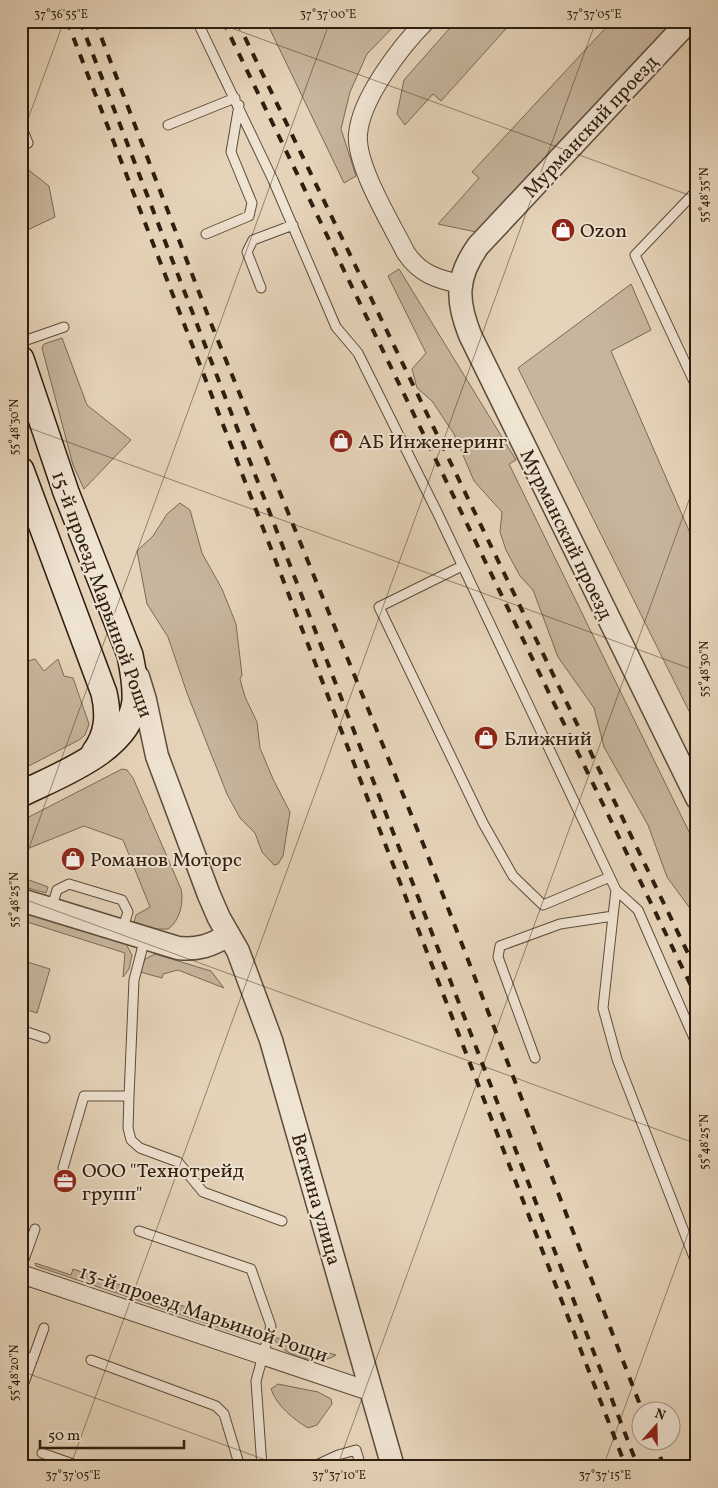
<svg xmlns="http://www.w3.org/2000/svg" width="718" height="1488" font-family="Vollkorn,serif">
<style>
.green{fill:#c7b59d;stroke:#7a6a56}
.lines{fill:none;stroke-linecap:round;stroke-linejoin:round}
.service-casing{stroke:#5c4c39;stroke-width:11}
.minor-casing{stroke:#5c4c39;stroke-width:20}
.tertiary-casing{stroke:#5c4c39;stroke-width:25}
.secondary-casing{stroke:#2e1e0e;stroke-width:28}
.service{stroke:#efe3d2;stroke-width:9}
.minor{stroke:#efe3d2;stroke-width:18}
.tertiary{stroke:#efe3d2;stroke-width:22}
.secondary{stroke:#efe3d2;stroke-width:25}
.rail{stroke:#2e1e0e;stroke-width:4;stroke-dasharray:9 9;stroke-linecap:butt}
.ticks{fill:none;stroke:#2e1e0e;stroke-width:1;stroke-opacity:0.45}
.labels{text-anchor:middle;stroke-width:4;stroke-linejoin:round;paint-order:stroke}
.street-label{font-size:20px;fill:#2e1e0e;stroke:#efe3d2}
.poi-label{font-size:20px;fill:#2e1e0e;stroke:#efe3d2;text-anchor:start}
.neatline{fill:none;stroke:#2e1e0e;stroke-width:2}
.ticks-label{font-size:12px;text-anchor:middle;fill:#2e1e0e}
</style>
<rect width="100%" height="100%" fill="#e6d4ba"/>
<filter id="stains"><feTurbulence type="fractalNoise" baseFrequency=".004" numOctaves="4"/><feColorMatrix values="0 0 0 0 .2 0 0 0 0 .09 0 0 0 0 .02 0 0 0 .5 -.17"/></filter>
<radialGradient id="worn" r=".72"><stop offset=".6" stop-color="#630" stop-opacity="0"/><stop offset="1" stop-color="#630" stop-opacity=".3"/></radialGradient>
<path class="green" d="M 266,21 L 399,21 L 367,54 L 350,92 L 341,129 L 356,176 L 344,183 Z
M 456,21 L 513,21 L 441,101 L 433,94 L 405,125 L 397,114 L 404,80 Z
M 612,21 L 674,21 L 476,232 L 438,224 L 479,178 L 472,172 Z
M 21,164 L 49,186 L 55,217 L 21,233 Z
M 399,269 L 516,460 L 509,464 L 697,848 L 697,918 L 667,877 L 648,825 L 604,747 L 594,708 L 558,657 L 533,590 L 520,576 L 506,550 L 500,532 L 502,512 L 474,481 L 454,434 L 432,401 L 417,388 L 412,369 L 426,353 L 388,276 Z
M 631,284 L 651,330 L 611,351 L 697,549 L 697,727 L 518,368 Z
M 62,338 L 87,405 L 131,440 L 84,489 L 73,465 L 42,348 L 44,344 Z
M 180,503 L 190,510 L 202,553 L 222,589 L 236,624 L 242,675 L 240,679 L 245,697 L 257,722 L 260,748 L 273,779 L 290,812 L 283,856 L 278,864 L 274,865 L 262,852 L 255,833 L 240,818 L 227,794 L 187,693 L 168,637 L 147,604 L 137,551 L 153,536 L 167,514 Z
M 35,659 L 44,671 L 58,659 L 64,676 L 73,678 L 89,724 L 85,735 L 79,740 L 21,770 L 21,663 Z
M 122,769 L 127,770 L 133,778 L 181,889 C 184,902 180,921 168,929 L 157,929 L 134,922 L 136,915 L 150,907 L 123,840 L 84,826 L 27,849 L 21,855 L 21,821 Z
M 21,877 L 48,887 L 46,893 L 21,886 Z
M 21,910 L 126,944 L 132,955 L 129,969 L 123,977 L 125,953 L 21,920 Z
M 155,954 L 211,971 L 224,988 L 178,970 L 163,974 L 162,978 L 140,972 L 145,959 Z
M 21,960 L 50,969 L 37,1013 L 21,1008 Z
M 35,1263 L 71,1275 L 73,1269 L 260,1332 L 258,1337 L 250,1338 L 36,1266 Z
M 274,1337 L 336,1355 C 321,1367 279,1356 274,1337 Z
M 278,1384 L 318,1392 L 331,1399 L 332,1404 L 317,1425 L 308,1428 C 293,1419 277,1406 271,1389 Z"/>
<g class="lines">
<g class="service-casing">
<path id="service" d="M 110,21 L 115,21
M 197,21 L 273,180 L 336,327 L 358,353 L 438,514 L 616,890 L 613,916 L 560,924 L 500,946 L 498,957 L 535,1058
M 168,125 L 235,98
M 21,145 L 28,143 L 24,133
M 697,190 L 635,255 L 697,388
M 206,234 L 249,216 L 252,203 L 231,152 L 239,105
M 261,288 L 247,252 L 253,240 L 293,225
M 21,342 L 64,327
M 462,566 L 379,607 L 483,823 L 513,876 L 543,905 L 610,877
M 616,890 L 638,910 L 697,1045
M 51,909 L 57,890 L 69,884 L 122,900 L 128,912 L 122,930
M 613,916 L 603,1008 L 617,1059 L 697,1265
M 21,1030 L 45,1038
M 129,1096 L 128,1128 L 131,1140 L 140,1148 L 178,1162 L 203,1192 L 282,1221
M 63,1168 L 84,1096 L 129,1096 L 134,980 L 145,938
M 139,1231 L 251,1269 L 271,1326 L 256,1381 L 262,1467
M 21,1268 L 35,1229
M 21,1294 L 28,1276
M 21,1355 L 33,1359
M 91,1360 L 216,1406 L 224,1414 L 240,1467
M 21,1391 L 44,1328
M 42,1453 L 81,1467
M 312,1467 L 338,1455 L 356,1450 L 361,1467"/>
</g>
<g class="minor-casing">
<path id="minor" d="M 426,21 C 401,46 361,98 358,134 C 355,165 392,225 406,253 C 420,274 437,279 460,284
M 21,1274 L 372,1392"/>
</g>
<g class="tertiary-casing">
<path id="tertiary" d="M 689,21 L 478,246 C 456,277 456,300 470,335 L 697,798
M 138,677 L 145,700 L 157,756 L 209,895 L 219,918 L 238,951 L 271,1040 L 393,1467
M 21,900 L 178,948 C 197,950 211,946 228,935"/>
</g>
<g class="secondary-casing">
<path id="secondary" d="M 21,359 L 66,492 L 130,655 C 133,670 136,685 135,701 C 130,750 59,775 21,794
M 21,470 L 104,693 C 109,715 108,734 94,753"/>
</g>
<use href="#service" class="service"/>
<use href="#minor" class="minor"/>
<use href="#tertiary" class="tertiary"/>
<use href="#secondary" class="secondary"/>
<path class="rail" d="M 67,21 L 626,1467
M 80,21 L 638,1467
M 95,21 L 210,321 L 424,846 L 642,1410
M 223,21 L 697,998
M 237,21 L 697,972
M 654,1440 L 664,1467"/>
</g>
<path class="ticks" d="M 212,21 L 697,198M 21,138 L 64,21M 21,425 L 697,671M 21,870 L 330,21M 21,898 L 697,1144M 21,1371 L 285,1467M 70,1467 L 596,21M 337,1467 L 697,478M 603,1467 L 697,1209"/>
<defs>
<g id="shop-disc" transform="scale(1.25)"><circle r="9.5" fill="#8f2418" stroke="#efe3d2"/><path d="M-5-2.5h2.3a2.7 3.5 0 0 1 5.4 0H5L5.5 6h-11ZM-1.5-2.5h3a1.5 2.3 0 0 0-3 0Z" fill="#fff"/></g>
<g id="office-disc" transform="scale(1.25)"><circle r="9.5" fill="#8f2418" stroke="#efe3d2"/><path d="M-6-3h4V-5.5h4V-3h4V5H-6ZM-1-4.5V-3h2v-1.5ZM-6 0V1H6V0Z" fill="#fff"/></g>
</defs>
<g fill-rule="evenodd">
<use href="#shop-disc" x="563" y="230"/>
<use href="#shop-disc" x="341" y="441"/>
<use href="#shop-disc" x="486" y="738"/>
<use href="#shop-disc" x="73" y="859"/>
<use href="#office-disc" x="65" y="1181"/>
</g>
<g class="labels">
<g class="street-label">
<text transform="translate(590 126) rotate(-47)" y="7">Мурманский проезд</text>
<text transform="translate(567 534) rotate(64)" y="7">Мурманский проезд</text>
<text transform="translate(103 594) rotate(70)" y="7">15-й проезд Марьиной Рощи</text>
<text transform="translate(317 1199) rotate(74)" y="7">Веткина улица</text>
<text transform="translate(204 1313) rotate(19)" y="7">13-й проезд Марьиной Рощи</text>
</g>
<g class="poi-label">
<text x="580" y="237">Ozon</text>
<text x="358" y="448">АБ Инженеринг</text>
<text x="504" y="745">Ближний</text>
<text x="90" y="866">Романов Моторс</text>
<text x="82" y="1177">ООО "Технотрейд<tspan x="82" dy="23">групп"</tspan></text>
</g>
</g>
<rect width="718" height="1488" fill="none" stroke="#e6d4ba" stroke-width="55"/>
<g transform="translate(656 1426) rotate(20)"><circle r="24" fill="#efe3d2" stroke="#a29484"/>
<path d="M0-4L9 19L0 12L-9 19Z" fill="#8f2418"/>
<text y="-8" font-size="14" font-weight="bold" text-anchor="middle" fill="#2e1e0e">N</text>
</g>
<path d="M40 1440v8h144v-8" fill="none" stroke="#2e1e0e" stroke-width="2.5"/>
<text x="48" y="1440" font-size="15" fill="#2e1e0e" stroke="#efe3d2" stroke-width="4" paint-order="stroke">50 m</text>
<rect x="28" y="28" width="662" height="1432" class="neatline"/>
<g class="ticks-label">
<text x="61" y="18">37°36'55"E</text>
<text x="328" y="18">37°37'00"E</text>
<text x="594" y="18">37°37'05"E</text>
<text transform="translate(704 195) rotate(-90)" y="4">55°48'35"N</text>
<text transform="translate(14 427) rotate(-90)" y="4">55°48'30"N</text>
<text transform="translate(704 669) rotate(-90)" y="4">55°48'30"N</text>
<text transform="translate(14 900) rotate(-90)" y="4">55°48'25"N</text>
<text transform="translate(704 1142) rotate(-90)" y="4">55°48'25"N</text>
<text transform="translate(14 1373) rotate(-90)" y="4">55°48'20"N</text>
<text x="73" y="1479">37°37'05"E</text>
<text x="339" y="1479">37°37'10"E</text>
<text x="605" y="1479">37°37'15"E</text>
</g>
<rect width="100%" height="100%" filter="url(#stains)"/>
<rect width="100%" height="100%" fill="url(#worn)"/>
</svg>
